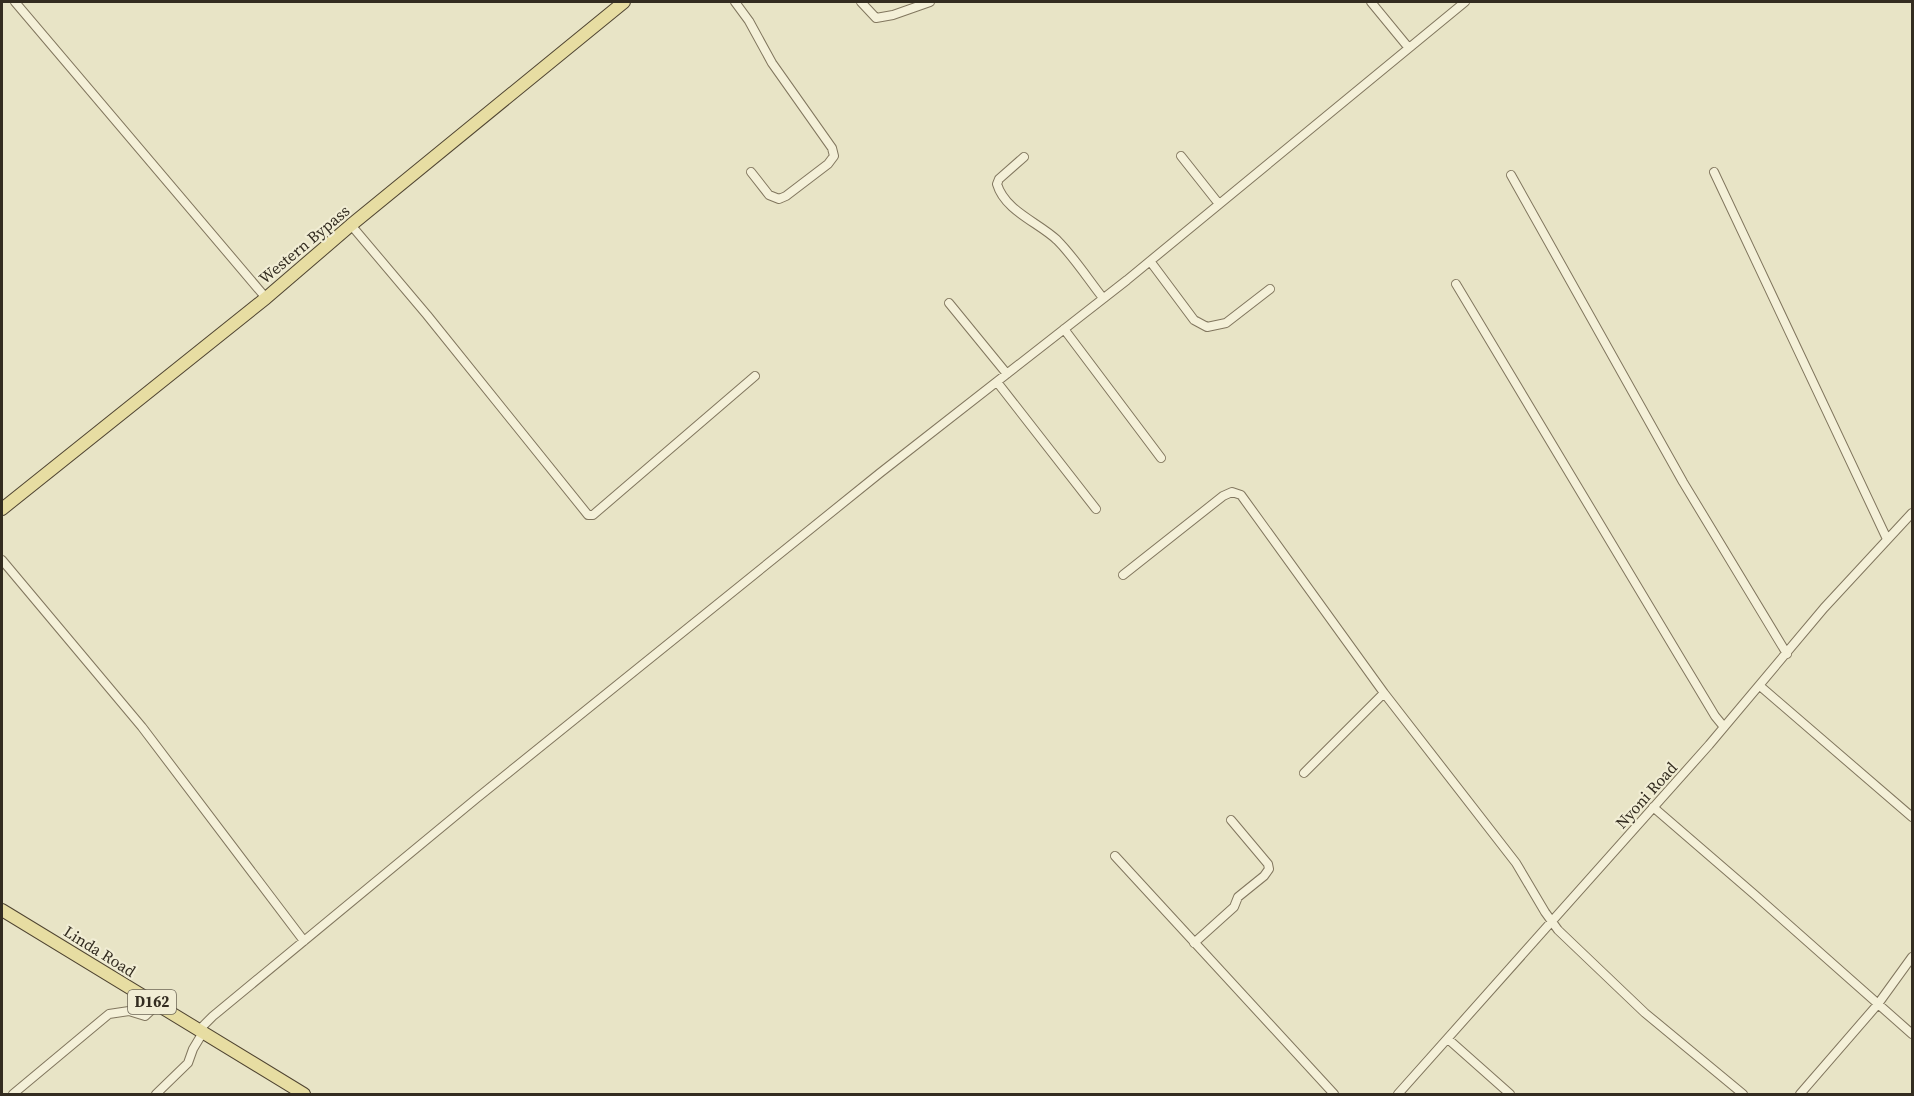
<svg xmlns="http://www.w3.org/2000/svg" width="1914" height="1096" font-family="'Source Serif 4',serif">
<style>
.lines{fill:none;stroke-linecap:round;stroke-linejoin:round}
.minor-casing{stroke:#81765e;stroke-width:10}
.primary-casing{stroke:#4f4431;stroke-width:14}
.minor{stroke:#f4f0d8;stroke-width:8}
.primary{stroke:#e7dda2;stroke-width:12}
.labels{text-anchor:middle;stroke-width:4.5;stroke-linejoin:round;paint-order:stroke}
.shield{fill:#f1edd4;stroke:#6c6656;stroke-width:1.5}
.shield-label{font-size:15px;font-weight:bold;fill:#332c20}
.street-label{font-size:16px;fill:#332c20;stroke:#f1edd4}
</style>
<rect width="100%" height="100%" fill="#e8e4c6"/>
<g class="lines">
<g class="minor-casing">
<path id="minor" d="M 15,2 L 266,298
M 735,2 L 749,21 L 772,63 L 832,148 L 834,156 L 828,164 L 786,196 L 779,199 L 769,195 L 751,172
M 861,2 L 876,18 L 893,15 L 930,2
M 1371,2 L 1408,47
M 1181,156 L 1219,204
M 1024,157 L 999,179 L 997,184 C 1005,211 1038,222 1057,240 C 1074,257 1088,279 1103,298
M 1714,172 L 1887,539
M 1511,175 L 1683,482 L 1787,654
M 351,225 L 427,315 L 588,515 L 593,515 L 755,376
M 1150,261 L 1194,320 L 1207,327 L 1226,323 L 1270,289
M 1456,284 L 1715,716 L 1724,727
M 949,303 L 1007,374
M 1064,329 L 1161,458
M 997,382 L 1096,509
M 2,560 L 142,727 L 304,941
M 1123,575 L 1223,496 L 1232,492 L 1241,495 L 1384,693 L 1516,863 L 1545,912 L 1558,930 L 1645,1013 L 1743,1094
M 1760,686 L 1912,817
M 1304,773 L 1384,693
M 1653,807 L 1755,895 L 1912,1034
M 1115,856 L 1334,1094
M 1194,943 L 1234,907 L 1238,897 L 1264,876 L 1269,869 L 1268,864 L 1231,820
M 198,1031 L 213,1016 L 477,798 L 880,473 L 1127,280 L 1465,2
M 1448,1039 L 1510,1094
M 13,1094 L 109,1014 L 129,1011 L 145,1016 L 157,1005
M 156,1094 L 188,1063 L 193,1049 L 202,1034
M 1398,1094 L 1709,745 L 1824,608 L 1912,513
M 1800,1094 L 1878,1004 L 1912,957"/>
</g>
<g class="primary-casing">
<path id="primary" d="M 2,509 L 266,298 L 351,225 L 624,2
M 2,910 L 304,1094"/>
</g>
<use href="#minor" class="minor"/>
<use href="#primary" class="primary"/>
</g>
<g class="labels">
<rect class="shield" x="128" y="990" width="48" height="24" rx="4.5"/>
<g class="shield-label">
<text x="152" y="1007">D162</text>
</g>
<g class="street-label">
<text transform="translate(304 244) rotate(-40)" y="6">Western Bypass</text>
<text transform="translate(1646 795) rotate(-48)" y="6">Nyoni Road</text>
<text transform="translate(100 951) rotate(32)" y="6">Linda Road</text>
</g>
</g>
<rect width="1914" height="1096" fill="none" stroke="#332c20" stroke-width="6"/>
</svg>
